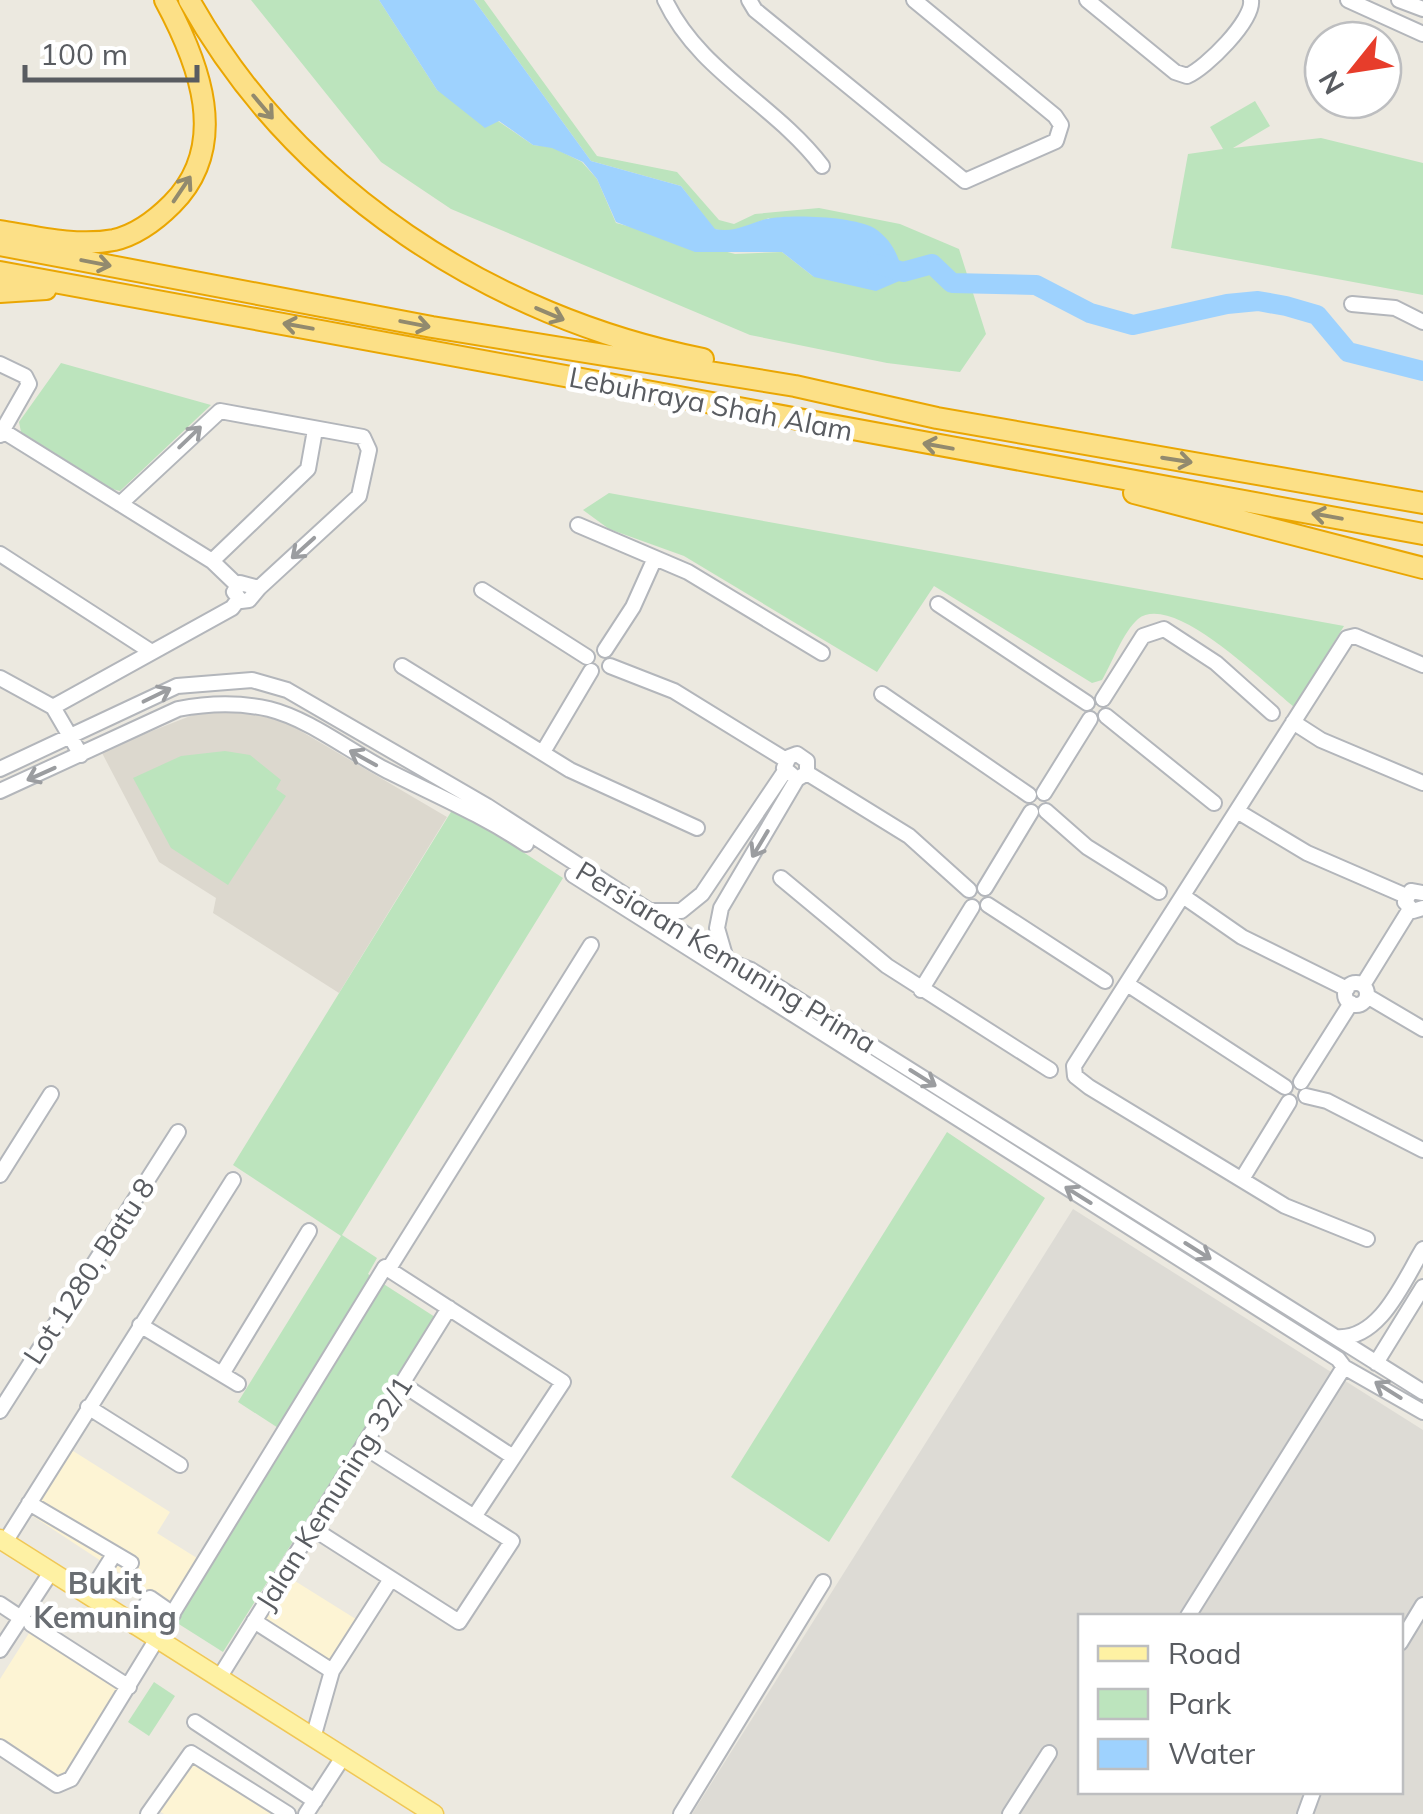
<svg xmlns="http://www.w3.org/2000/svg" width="1423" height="1814" font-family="Mulish,sans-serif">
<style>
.commercial{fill:#fdf4d4}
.industrial{fill:#dddbd5;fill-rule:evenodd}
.education{fill:#dcd8ce}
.green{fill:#bce4bd}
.water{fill:#9ed2fe}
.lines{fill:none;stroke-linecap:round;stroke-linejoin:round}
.river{stroke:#9ed2fe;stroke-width:20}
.minor-casing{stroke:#b3b6bb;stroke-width:18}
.major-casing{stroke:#f0c755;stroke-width:21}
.highway-casing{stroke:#eaa602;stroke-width:24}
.minor{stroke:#fff;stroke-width:14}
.major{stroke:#fef1a3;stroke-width:18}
.highway{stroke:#fce087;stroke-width:20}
.oneway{stroke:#928a6e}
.oneway2{stroke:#9b9da0}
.labels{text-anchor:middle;stroke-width:9;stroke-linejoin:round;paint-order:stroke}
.street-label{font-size:28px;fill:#595c61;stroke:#fff}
.neighbourhood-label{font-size:30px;font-weight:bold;fill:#6a6e73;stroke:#fff}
</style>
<rect width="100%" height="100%" fill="#ece9e0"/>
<path class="commercial" d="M 62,1444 L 170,1512 L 157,1533 L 208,1565 L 174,1621 L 123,1588 L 127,1578 L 22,1509 Z
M 287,1576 L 359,1621 L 330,1665 L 260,1620 Z
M 31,1630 L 123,1688 L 63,1781 L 0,1743 L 0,1679 Z
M 191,1758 L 280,1814 L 164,1814 L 156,1809 Z"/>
<path class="industrial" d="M 1073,1209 L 1423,1430 L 1423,1814 L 692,1814 ZM 1080,1616 L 1400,1616 L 1400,1792 L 1080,1792 Z"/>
<path class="education" d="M 203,711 L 251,713 L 287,723 L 447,817 L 339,993 L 213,913 L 216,898 L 159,862 L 101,751 Z"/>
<path class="green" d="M 251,0 L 379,0 L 437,90 L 498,121 L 533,145 L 552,147 L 582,162 L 597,179 L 616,223 L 735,254 L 782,252 L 814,277 L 769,218 L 731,232 L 714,229 L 681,186 L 591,161 L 474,0 L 484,0 L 597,156 L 677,172 L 719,220 L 734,224 L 755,214 L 819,208 L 900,224 L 959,249 L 986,334 L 960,372 L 887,363 L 750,335 L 451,209 L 381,162 Z
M 1255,101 L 1270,126 L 1233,148 L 1321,138 L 1423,163 L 1423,295 L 1171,248 L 1188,154 L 1223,149 L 1210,127 Z
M 61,363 L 211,405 L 120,491 L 112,489 L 21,432 L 19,422 Z
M 609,493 L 1344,626 L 1294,707 C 1265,684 1173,591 1138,619 C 1123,632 1112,663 1102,680 L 1092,683 L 934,586 L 877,672 L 684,556 L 609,529 L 583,510 Z
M 225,751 L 250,755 L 281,780 L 276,789 L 286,796 L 228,885 L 171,848 L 133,778 L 181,756 Z
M 454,807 L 563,878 L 342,1235 L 377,1258 L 368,1274 L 435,1317 L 223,1652 L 174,1621 L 289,1435 L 238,1402 L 341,1236 L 233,1165 Z
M 947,1132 L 1045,1198 L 829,1542 L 731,1477 Z
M 154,1682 L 175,1696 L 149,1736 L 128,1722 Z"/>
<path class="water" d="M 379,0 L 474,0 L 591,161 L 681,186 L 715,229 C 735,233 747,224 766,219 C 789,214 853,216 874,228 C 893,240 900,259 904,279 L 876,291 L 814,277 L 782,252 L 695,252 L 616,222 L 597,179 L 583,162 L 552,148 L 533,145 L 499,121 L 485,128 L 437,90 Z"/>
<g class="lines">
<path class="river" d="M 877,264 L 903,272 L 932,264 L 952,283 L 1036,285 L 1090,313 L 1133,325 L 1227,304 L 1258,301 L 1286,306 L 1317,315 L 1348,352 L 1423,371"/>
<g class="minor-casing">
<path id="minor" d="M 665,0 C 699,72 775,104 822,166
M 749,0 L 755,10 L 965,181 L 1056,141 L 1061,125 L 1055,116 L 914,0
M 1087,0 L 1175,72 L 1187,76 C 1206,68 1254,20 1251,0
M 1348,0 L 1423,34
M 1399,0 L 1423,9
M 1352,304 L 1395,308 L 1423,322
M 0,364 L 25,376 L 29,384 L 0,435
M 3,431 L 212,561 L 237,585
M 120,504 L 220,411 L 363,437 L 369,450 L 359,496 L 259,588
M 578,525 L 688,572 L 822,653
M 0,554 L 150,651
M 212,561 L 308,469 L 315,430
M 240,583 L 259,588 L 249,600 L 241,601 L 234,592 Z
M 482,590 L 587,657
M 938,604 L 1087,703
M 605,650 L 633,607 L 655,558
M 402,666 L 570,770 L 697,828
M 610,666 L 674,691 L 786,760
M 0,678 L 53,707
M 882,694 L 1029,795
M 1103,699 L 1143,636 L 1164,629 L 1216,663 L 1272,713
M 53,707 L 232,608 L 238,600
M 53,707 L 81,755
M 1106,716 L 1214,803
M 1293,722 L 1321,740 L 1423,783
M 543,752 L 591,671
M 0,769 L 177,686 L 252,680 L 287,690 L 487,806 L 727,961 L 751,970 L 1423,1392
M 807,773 L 909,836 L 969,890
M 0,791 L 178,709 C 209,703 238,702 269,709 C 309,719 348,750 384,769 C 433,794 481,814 526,844
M 1044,793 L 1090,719
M 1046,811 L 1087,847 L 1159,892
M 1237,811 L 1307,853 L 1406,896
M 573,875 L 1338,1359 L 1344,1367 L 1423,1412
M 781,878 L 887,966 L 1050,1070
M 985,888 L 1031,812
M 1423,893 L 1411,891 L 1405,902 L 1413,911 L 1423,908
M 1183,896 L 1242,937 L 1347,989
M 988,905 L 1105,981
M 654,911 L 681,911 L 702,894 L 785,771
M 726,959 L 717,928 L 721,908 L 797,779 L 807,773 L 807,761 L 797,754 L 789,757 L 784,768 L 797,779
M1345 994a11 11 0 1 1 22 0a11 11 0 1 1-22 0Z
M 1127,984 L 1285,1087
M 1363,985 L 1410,909
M 921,990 L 972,907
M 1367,996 L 1423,1029
M 1301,1082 L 1351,1003
M 1306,1096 L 1327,1101 L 1423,1150
M 0,1175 L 51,1094
M 1242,1179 L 1289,1102
M 1367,1239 L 1285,1206 L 1089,1087 L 1075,1076 L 1074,1066 L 1347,638 L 1355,636 L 1423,665
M 388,1270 L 591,945
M 140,1325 L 238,1384
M 1336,1337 C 1380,1341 1404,1280 1423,1249
M 1376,1363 L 1423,1287
M 222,1374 L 309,1231
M 402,1384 L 513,1457
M 88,1407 L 180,1465
M 0,1411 L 178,1132
M 29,1503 L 131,1563
M 312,1528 L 459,1622 L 512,1541 L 363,1446
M 5,1542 L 233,1180
M 88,1596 L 113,1556
M 0,1604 L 21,1618
M 1188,1616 L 1344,1367
M 254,1621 L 332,1671
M 31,1624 L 129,1687
M 134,1626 L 150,1598 L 173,1614
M 1400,1643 L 1423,1605
M 0,1650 L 51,1572
M 219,1678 L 449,1308
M 195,1722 L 315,1801
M 313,1738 L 332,1671 L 391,1579
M 0,1747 L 57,1785 L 71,1779 L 385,1267 L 563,1382 L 474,1517
M 148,1814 L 191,1753 L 288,1814
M 306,1814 L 343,1757
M 681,1814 L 823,1582
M 1010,1814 L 1049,1753
M 1305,1814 L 1313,1792"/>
</g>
<g class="major-casing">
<path id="major" d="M 0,1539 L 434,1814"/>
</g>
<g class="highway-casing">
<path id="highway" d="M 189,0 C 295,190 492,317 703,359
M 0,231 C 36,237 77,247 114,240 C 136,235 156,220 172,204 C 231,145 199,63 165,0
M 0,245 L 432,327 L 795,386 L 937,418 L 1423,503
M 0,272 L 1423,534
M 0,292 L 46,289
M 1134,493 L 1423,568"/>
</g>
<use href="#minor" class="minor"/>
<use href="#major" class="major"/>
<use href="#highway" class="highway"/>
</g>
<defs><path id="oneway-shaft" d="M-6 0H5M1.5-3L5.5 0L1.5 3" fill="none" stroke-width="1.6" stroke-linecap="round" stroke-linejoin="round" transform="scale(2.5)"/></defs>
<g class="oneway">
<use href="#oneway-shaft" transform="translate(263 107) rotate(50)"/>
<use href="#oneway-shaft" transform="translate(182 189) rotate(-56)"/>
<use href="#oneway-shaft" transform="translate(96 263) rotate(11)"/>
<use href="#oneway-shaft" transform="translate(550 314) rotate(23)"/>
<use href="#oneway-shaft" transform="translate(415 324) rotate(11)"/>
<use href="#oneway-shaft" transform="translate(298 326) rotate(-170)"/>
<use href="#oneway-shaft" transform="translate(938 446) rotate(-170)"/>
<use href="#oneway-shaft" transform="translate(1177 460) rotate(9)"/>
<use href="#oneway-shaft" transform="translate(1327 516) rotate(-170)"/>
</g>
<g class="oneway2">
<use href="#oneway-shaft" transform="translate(190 437) rotate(-44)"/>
<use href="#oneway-shaft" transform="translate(303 548) rotate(138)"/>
<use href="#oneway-shaft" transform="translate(157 695) rotate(-26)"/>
<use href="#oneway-shaft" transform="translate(363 758) rotate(-151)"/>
<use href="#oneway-shaft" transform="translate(41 774) rotate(156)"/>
<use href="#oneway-shaft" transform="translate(760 844) rotate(121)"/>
<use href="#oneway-shaft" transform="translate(923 1078) rotate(32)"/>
<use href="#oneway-shaft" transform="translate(1078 1195) rotate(-148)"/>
<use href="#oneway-shaft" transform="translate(1198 1251) rotate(32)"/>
<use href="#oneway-shaft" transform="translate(1388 1390) rotate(-148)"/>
</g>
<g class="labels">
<g class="street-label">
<text transform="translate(711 404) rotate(11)" y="10">Lebuhraya Shah Alam</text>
<text transform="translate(726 957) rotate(31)" y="10">Persiaran Kemuning Prima</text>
<text transform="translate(89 1271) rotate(-57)" y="10">Lot 1280, Batu 8</text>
<text transform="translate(334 1493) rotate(-58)" y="10">Jalan Kemuning 32/1</text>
</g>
<g class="neighbourhood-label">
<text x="105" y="1594">Bukit<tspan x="105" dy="34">Kemuning</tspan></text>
</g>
</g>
<rect x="1078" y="1614" width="325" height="180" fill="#ffffff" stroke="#bdbec0" stroke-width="2.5"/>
<rect x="1098" y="1646" width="50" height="15" fill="#fef1a3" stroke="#bdbec0" stroke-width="2.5"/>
<text x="1168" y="1664" font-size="30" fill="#595c61">Road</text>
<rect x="1098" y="1689" width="50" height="30" fill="#bce4bd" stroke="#bdbec0" stroke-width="2.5"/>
<text x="1168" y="1714" font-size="30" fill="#595c61">Park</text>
<rect x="1098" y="1739" width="50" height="30" fill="#9ed2fe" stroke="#bdbec0" stroke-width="2.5"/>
<text x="1168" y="1764" font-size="30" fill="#595c61">Water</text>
<g transform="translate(1353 70) rotate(240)"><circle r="48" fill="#ffffff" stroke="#bdbec0" stroke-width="2.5"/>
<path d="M0-8L18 38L0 25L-18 38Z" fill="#e73d2b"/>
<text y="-15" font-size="28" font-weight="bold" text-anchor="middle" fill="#595c61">N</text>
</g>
<path d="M25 65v15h172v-15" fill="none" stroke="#595c61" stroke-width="5"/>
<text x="40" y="65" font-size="30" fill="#595c61" stroke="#ffffff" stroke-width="8" paint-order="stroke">100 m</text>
</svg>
